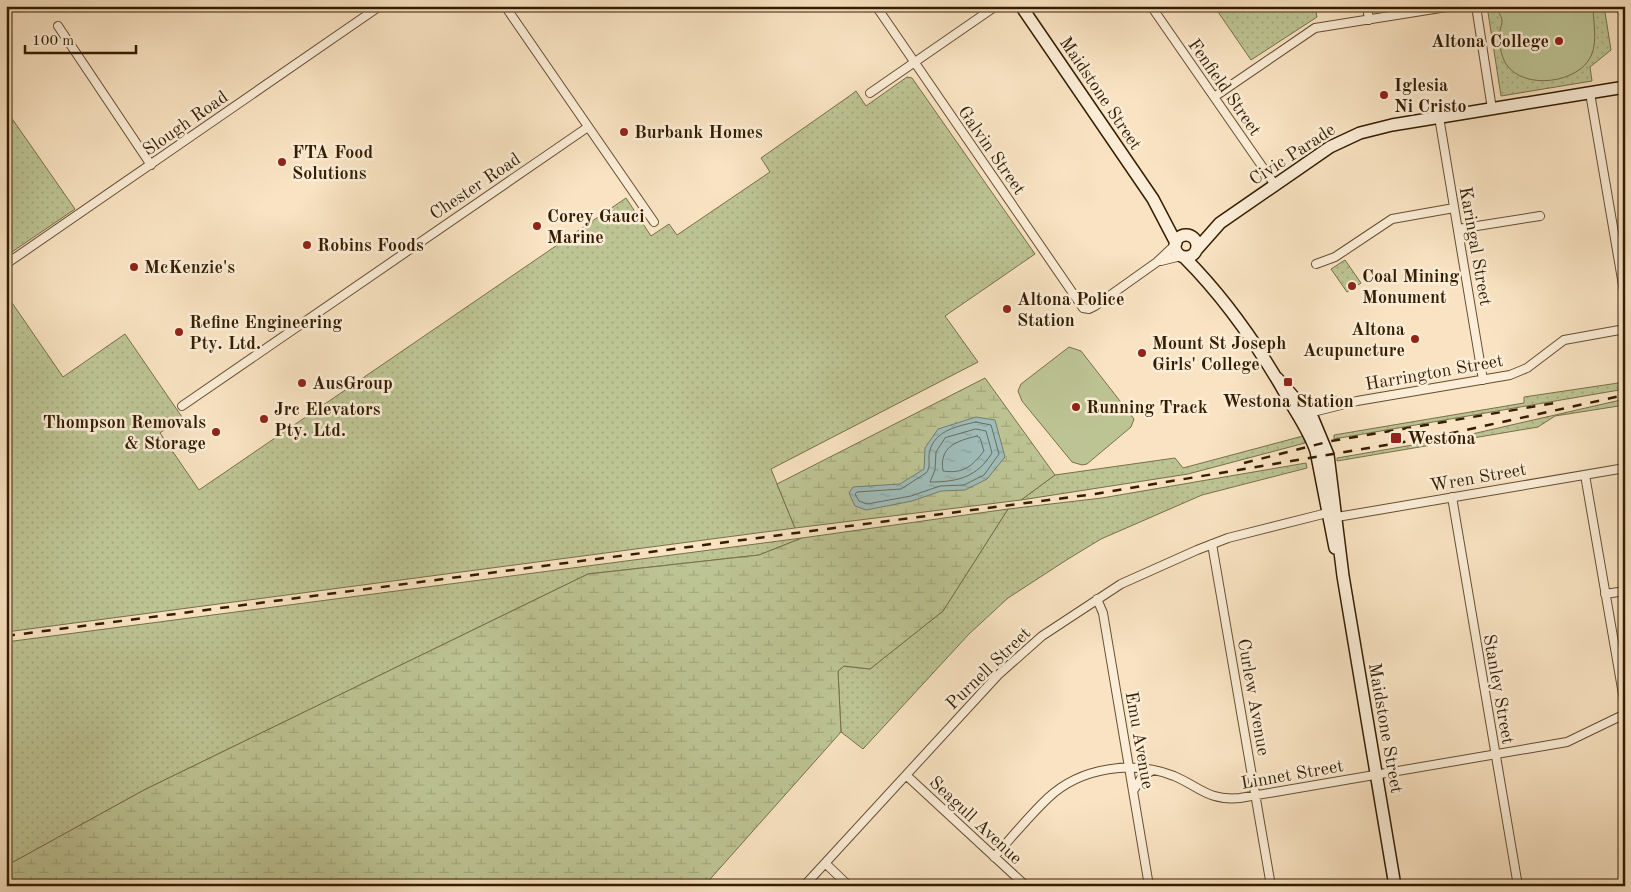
<svg xmlns="http://www.w3.org/2000/svg" width="1631" height="892" font-family="'Old Standard TT',serif">
<style>
.green{fill:url(#green-dots);stroke:#78704a}
.wetland{fill:url(#wetland-marsh);stroke:#78704a}
.pitch{fill:#bdc494;stroke:#78704a}
.water{fill:url(#water-ripples);stroke:#757d70}
.lines{fill:none;stroke-linecap:round;stroke-linejoin:round}
.shore{stroke:#6a6d5d;stroke-width:1}
.street-casing{stroke:#654e30;stroke-width:10}
.secondary-casing{stroke:#341d00;stroke-width:14}
.street{stroke:#fbedd7;stroke-width:8}
.secondary{stroke:#fbedd7;stroke-width:11}
.rail{stroke:#341d00;stroke-width:2.5;stroke-dasharray:9 9;stroke-linecap:butt}
.poi-dot{fill:#8f2418;stroke:#fbedd7;stroke-width:2}
.labels{text-anchor:middle;stroke-width:5;stroke-linejoin:round;paint-order:stroke}
.poi-label{font-size:18px;font-weight:bold;fill:#341d00;stroke:#fbedd7;text-anchor:start}
.street-label{font-size:18px;fill:#341d00;stroke:#fbedd7}
</style>
<defs>
<pattern id="green-dots" width="8" height="8" patternUnits="userSpaceOnUse" patternTransform="scale(1.25)"><rect width="8" height="8" fill="#bdc494"/><path d="M2 2h.1M6 6h.1" fill="none" stroke="#a3a87e" stroke-width="1.8" stroke-linecap="round"/></pattern>
<pattern id="wetland-marsh" width="20" height="14" patternUnits="userSpaceOnUse" patternTransform="scale(1.25)"><rect width="20" height="14" fill="#bdc494"/><path d="M1 5h8M5 5V1M11 12h8M15 12V8" fill="none" stroke="#a3a87e"/></pattern>
<pattern id="water-ripples" width="26" height="14" patternUnits="userSpaceOnUse" patternTransform="scale(1.25)"><rect width="26" height="14" fill="#a0bdba"/><path d="M2 4q2-2 4 0t4 0M15 11q2-2 4 0t4 0" fill="none" stroke="#8aa29e"/></pattern>
</defs>
<rect width="100%" height="100%" fill="#f9e3c2"/>
<filter id="stains"><feTurbulence type="fractalNoise" baseFrequency=".004" numOctaves="4"/><feColorMatrix values="0 0 0 0 .2 0 0 0 0 .09 0 0 0 0 .02 0 0 0 .5 -.17"/></filter>
<radialGradient id="worn" r=".72"><stop offset=".6" stop-color="#630" stop-opacity="0"/><stop offset="1" stop-color="#630" stop-opacity=".3"/></radialGradient>
<path class="green" d="M 1214,6 L 1315,6 L 1317,17 L 1251,60 Z
M 1487,6 L 1604,6 L 1611,50 L 1590,67 L 1592,81 L 1501,96 Z
M 907,77 L 912,78 L 1035,254 L 945,316 L 978,362 L 771,469 L 795,528 L 6,632 L 6,294 L 63,377 L 125,334 L 182,417 L 160,433 L 199,490 L 626,198 L 651,236 L 669,224 L 677,235 L 770,172 L 761,158 L 848,97 L 856,91 L 866,106 Z
M 6,110 L 75,209 L 6,256 Z
M 1345,260 L 1361,283 L 1347,292 L 1331,269 Z
M 1625,382 L 1625,389 L 1334,439 L 1334,435 L 1524,403 L 1524,397 Z
M 1625,399 L 1625,405 L 1555,416 L 1538,427 L 1337,461 L 1337,458 L 1459,437 Z
M 1303,436 L 1305,443 L 1188,474 L 1021,500 L 1055,475 L 1175,458 L 1183,468 Z
M 1306,463 L 1307,468 L 1202,495 L 1101,539 L 1068,559 L 1008,598 L 969,634 L 863,749 L 841,732 L 838,671 L 844,666 L 870,669 L 943,611 L 1008,509 L 1102,498 Z
M 802,538 L 759,555 L 588,574 L 144,790 L 6,866 L 6,642 Z"/>
<path class="wetland" d="M 985,378 L 1055,475 L 1021,500 L 795,528 L 777,484 Z
M 1008,509 L 943,611 L 870,669 L 844,666 L 838,671 L 841,732 L 704,886 L 6,886 L 6,866 L 144,790 L 588,574 L 759,555 L 802,538 Z"/>
<path class="pitch" d="M 1498,6 L 1593,6 C 1593,21 1598,41 1591,56 C 1579,83 1524,91 1506,64 C 1501,56 1498,41 1500,31 C 1500,27 1503,24 1502,20 C 1501,15 1497,12 1498,6 Z
M 1069,347 L 1081,351 L 1134,419 L 1131,427 L 1087,464 L 1082,465 L 1072,462 L 1022,401 L 1018,391 L 1021,384 Z"/>
<path class="water" d="M 976,417 L 995,420 L 1005,457 L 987,479 L 965,490 L 941,491 L 912,501 L 866,510 L 855,506 L 849,493 L 853,487 L 900,484 L 924,469 L 925,448 L 938,429 Z"/>
<g class="lines">
<path class="shore" d="M 976,422 L 991,425 L 999,454 L 984,475 L 964,485 L 940,486 L 911,496 L 867,504 L 859,501 L 855,494 L 857,492 L 901,489 L 926,473 C 932,466 927,458 930,450 C 936,430 958,426 976,422 Z
M 976,429 L 986,431 L 992,453 C 977,477 958,482 930,482 L 935,470 L 936,452 L 945,438 Z
M 977,436 L 980,438 L 984,451 C 972,466 964,474 943,471 C 939,447 956,441 977,436 Z"/>
<g class="street-casing">
<path id="street" d="M 505,6 L 654,222
M 876,6 L 1083,308 L 1089,309 L 1095,306 L 1157,262 L 1175,245
M 1151,6 L 1275,185
M 1367,6 L 1369,20
M 1476,6 L 1492,109
M 58,26 L 151,165
M 870,93 L 996,6
M 1590,93 L 1625,297
M 1214,97 L 1315,28 L 1453,6
M 1439,117 L 1483,380
M 1458,229 L 1540,216
M 1161,261 L 1181,256
M 6,264 L 380,6
M 1316,264 L 1335,257 L 1392,219 L 1454,208
M 182,406 L 588,127
M 1305,408 L 1333,401 L 1347,401
M 1309,413 L 1357,401 L 1510,375 L 1527,368 L 1564,340 L 1625,329
M 1585,475 L 1625,706
M 1452,497 L 1518,886
M 1337,517 L 1625,468
M 1212,544 L 1271,886
M 1605,594 L 1625,591
M 1097,599 L 1103,613 L 1149,886
M 906,775 L 1026,886
M 1133,791 L 1142,777 L 1153,770
M 994,857 C 1012,837 1029,816 1048,798 C 1081,767 1133,760 1174,776 C 1200,787 1208,801 1240,798 L 1567,742 L 1625,714
M 825,863 L 849,886
M 804,886 L 998,675 L 1042,636 L 1121,584 L 1197,550 L 1228,538 L 1327,513"/>
</g>
<g class="secondary-casing">
<path id="secondary" d="M 1021,6 L 1153,199 L 1176,243
M1175 246a11 11 0 1 1 22 0a11 11 0 1 1-22 0Z
M 1197,249 L 1220,223 L 1330,147 L 1360,133 L 1392,125 L 1625,87
M 1184,257 C 1224,297 1257,344 1285,393 C 1296,413 1309,430 1316,451 L 1335,548
M 1277,378 L 1313,419 L 1328,455 L 1343,576 L 1395,886"/>
</g>
<use href="#street" class="street"/>
<use href="#secondary" class="secondary"/>
<path class="rail" d="M 1244,463 L 1331,441 L 1561,402
M 6,636 L 1095,494 L 1434,437 L 1625,395"/>
</g>
<g class="poi-dot">
<circle cx="1559" cy="41" r="5"/>
<circle cx="1384" cy="95" r="5"/>
<circle cx="624" cy="132" r="5"/>
<circle cx="282" cy="162" r="5"/>
<circle cx="537" cy="226" r="5"/>
<circle cx="307" cy="245" r="5"/>
<circle cx="134" cy="267" r="5"/>
<circle cx="1352" cy="286" r="5"/>
<circle cx="1007" cy="309" r="5"/>
<circle cx="179" cy="332" r="5"/>
<circle cx="1415" cy="339" r="5"/>
<circle cx="1142" cy="353" r="5"/>
<rect x="1283" y="377" width="10" height="10" rx="2.5"/>
<circle cx="302" cy="383" r="5"/>
<circle cx="1076" cy="407" r="5"/>
<circle cx="264" cy="419" r="5"/>
<circle cx="216" cy="432" r="5"/>
<rect x="1390" y="432" width="12" height="12" rx="2.5"/>
</g>
<g class="labels">
<g class="poi-label">
<text x="1549" y="47" text-anchor="end">Altona College</text>
<text x="1394" y="91">Iglesia<tspan x="1394" dy="21">Ni Cristo</tspan></text>
<text x="634" y="138">Burbank Homes</text>
<text x="292" y="158">FTA Food<tspan x="292" dy="21">Solutions</tspan></text>
<text x="547" y="222">Corey Gauci<tspan x="547" dy="21">Marine</tspan></text>
<text x="317" y="251">Robins Foods</text>
<text x="144" y="273">McKenzie's</text>
<text x="1362" y="282">Coal Mining<tspan x="1362" dy="21">Monument</tspan></text>
<text x="1017" y="305">Altona Police<tspan x="1017" dy="21">Station</tspan></text>
<text x="189" y="328">Refine Engineering<tspan x="189" dy="21">Pty. Ltd.</tspan></text>
<text x="1405" y="335" text-anchor="end">Altona<tspan x="1405" dy="21">Acupuncture</tspan></text>
<text x="1152" y="349">Mount St Joseph<tspan x="1152" dy="21">Girls' College</tspan></text>
<text x="312" y="389">AusGroup</text>
<text x="1288" y="407" text-anchor="middle">Westona Station</text>
<text x="1086" y="413">Running Track</text>
<text x="274" y="415">Jrc Elevators<tspan x="274" dy="21">Pty. Ltd.</tspan></text>
<text x="206" y="428" text-anchor="end">Thompson Removals<tspan x="206" dy="21">&amp; Storage</tspan></text>
<text x="1407" y="444">Westona</text>
</g>
<g class="street-label">
<text transform="translate(1225 87) rotate(55)" y="6">Fenfield Street</text>
<text transform="translate(1101 93) rotate(56)" y="6">Maidstone Street</text>
<text transform="translate(185 123) rotate(-35)" y="6">Slough Road</text>
<text transform="translate(992 150) rotate(55)" y="6">Galvin Street</text>
<text transform="translate(1292 154) rotate(-33)" y="6">Civic Parade</text>
<text transform="translate(475 186) rotate(-34)" y="6">Chester Road</text>
<text transform="translate(1476 246) rotate(80)" y="6">Karingal Street</text>
<text transform="translate(1434 372) rotate(-10)" y="6">Harrington Street</text>
<text transform="translate(1478 477) rotate(-10)" y="6">Wren Street</text>
<text transform="translate(988 668) rotate(-44)" y="6">Purnell Street</text>
<text transform="translate(1499 689) rotate(80)" y="6">Stanley Street</text>
<text transform="translate(1254 697) rotate(80)" y="6">Curlew Avenue</text>
<text transform="translate(1386 728) rotate(80)" y="6">Maidstone Street</text>
<text transform="translate(1140 740) rotate(80)" y="6">Emu Avenue</text>
<text transform="translate(1292 774) rotate(-10)" y="6">Linnet Street</text>
<text transform="translate(976 820) rotate(43)" y="6">Seagull Avenue</text>
</g>
</g>
<rect width="1631" height="892" fill="none" stroke="#f9e3c2" stroke-width="25"/>
<rect x="8" y="8" width="1616" height="877" fill="none" stroke="#341d00" stroke-width="2.5"/>
<rect x="12" y="12" width="1606" height="867" fill="none" stroke="#341d00"/>
<path d="M25 45v8h111v-8" fill="none" stroke="#341d00" stroke-width="2.5"/>
<text x="32" y="45" font-size="15" fill="#341d00" stroke="#fbedd7" stroke-width="4" paint-order="stroke">100 m</text>
<rect width="100%" height="100%" filter="url(#stains)"/>
<rect width="100%" height="100%" fill="url(#worn)"/>
</svg>
